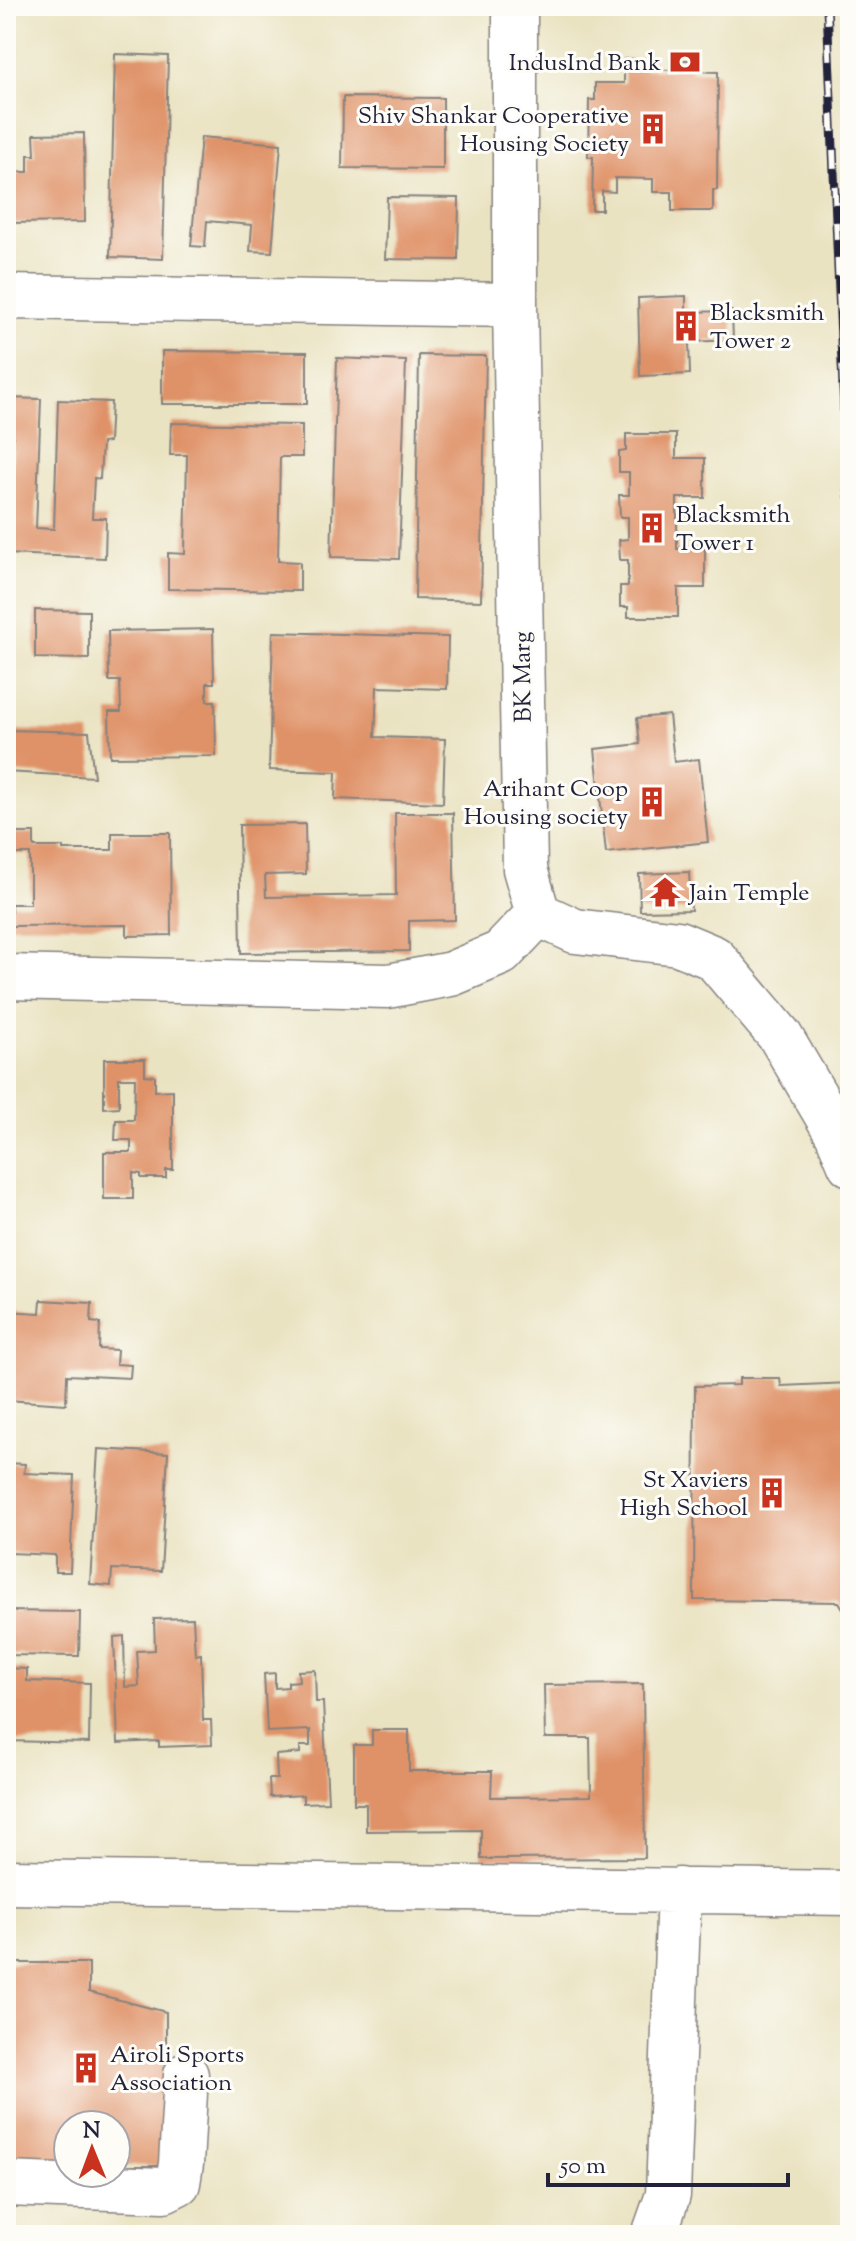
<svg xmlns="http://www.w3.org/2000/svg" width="856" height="2241" font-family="'Sorts Mill Goudy',serif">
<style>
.building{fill:#df9267}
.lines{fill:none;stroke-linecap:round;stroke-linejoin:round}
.minor-casing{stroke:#86827e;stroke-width:47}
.minor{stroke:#fff;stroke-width:44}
.rail-casing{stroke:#22223b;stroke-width:9}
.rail{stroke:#fdfcf7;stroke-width:6;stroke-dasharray:18;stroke-linecap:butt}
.labels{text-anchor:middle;stroke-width:6;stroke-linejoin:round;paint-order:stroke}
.poi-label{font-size:24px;fill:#22223b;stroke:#fdfcf7;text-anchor:end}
.street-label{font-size:24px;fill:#22223b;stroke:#fdfcf7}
</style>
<rect width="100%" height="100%" fill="#fdfcf7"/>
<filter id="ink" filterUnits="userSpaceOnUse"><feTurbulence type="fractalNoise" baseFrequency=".0125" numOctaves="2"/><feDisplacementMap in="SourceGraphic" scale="16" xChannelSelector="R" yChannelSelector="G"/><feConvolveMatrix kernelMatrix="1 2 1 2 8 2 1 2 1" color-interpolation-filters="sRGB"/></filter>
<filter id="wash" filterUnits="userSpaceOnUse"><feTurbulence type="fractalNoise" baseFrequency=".006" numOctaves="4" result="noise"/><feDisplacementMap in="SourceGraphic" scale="32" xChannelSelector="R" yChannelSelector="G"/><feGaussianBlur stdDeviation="1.8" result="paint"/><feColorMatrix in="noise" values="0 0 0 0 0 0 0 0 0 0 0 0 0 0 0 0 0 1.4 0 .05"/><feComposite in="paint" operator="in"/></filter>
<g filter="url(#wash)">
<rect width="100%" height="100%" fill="#eae3c2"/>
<g id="blocks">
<path class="building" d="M 115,54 L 168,56 L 163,259 L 110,257 Z
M 624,59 L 641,59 L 641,69 L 671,70 L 670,60 L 691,60 L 690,71 L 718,72 L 717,190 L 713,190 L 713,211 L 672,211 L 672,192 L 653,192 L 653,179 L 615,178 L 615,192 L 602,191 L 602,210 L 592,210 L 593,157 L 588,157 L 589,100 L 595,100 L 595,83 L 624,83 Z
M 343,97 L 443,98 L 443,169 L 342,168 Z
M 84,133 L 85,222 L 6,223 L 6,135 L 9,135 L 9,172 L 28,172 L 28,155 L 35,155 L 34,134 Z
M 201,137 L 281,144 L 272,252 L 250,251 L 252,225 L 207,221 L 205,247 L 191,246 Z
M 387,197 L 459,198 L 458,260 L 385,259 Z
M 686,296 L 686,312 L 732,311 L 733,340 L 689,342 L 690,374 L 640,376 L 638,298 Z
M 162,351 L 307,352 L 307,404 L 162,404 Z
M 419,355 L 486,356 L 481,601 L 415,599 Z
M 337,358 L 406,361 L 399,559 L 331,557 Z
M 6,398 L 41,399 L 36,528 L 54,529 L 58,400 L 111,402 L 109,442 L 102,443 L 100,479 L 94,478 L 92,518 L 106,518 L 105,558 L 6,554 L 6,515 L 10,516 L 13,434 L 6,434 Z
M 171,423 L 302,425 L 302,457 L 280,457 L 278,561 L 300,562 L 300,591 L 168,589 L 168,553 L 185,554 L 187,455 L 170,455 Z
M 626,434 L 676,434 L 676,458 L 705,458 L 705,498 L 677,498 L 677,549 L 705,549 L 705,588 L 678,588 L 678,617 L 628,617 L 628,607 L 620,607 L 620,586 L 628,586 L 628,560 L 620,560 L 619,540 L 628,539 L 628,517 L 620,517 L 619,495 L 629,495 L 629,472 L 619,472 L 619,452 L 626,451 Z
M 35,610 L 89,611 L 89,659 L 35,658 Z
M 213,629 L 214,683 L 207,683 L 207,701 L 215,701 L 216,756 L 110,757 L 109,712 L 121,712 L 120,681 L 109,681 L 108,631 Z
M 273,632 L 448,637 L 447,689 L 377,687 L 375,737 L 445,739 L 443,803 L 335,799 L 336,772 L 269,770 Z
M 669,715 L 674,762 L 699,759 L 708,842 L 606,853 L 595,749 L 640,744 L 637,718 Z
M 6,730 L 89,732 L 94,777 L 6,772 Z
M 395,813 L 453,813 L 455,920 L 409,921 L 409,951 L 241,953 L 239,825 L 305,824 L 306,874 L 265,875 L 266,897 L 396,895 Z
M 11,833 L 34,833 L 34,847 L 63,847 L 63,850 L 112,850 L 112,833 L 170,833 L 171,935 L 127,936 L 127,925 L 11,926 L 11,904 L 30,904 L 30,854 L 11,854 Z
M 689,872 L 691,910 L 640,911 L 639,874 Z
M 104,1059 L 145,1059 L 145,1075 L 155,1076 L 155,1091 L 173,1090 L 173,1170 L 166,1170 L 166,1178 L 141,1178 L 141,1174 L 133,1173 L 133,1199 L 104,1199 L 104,1152 L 131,1152 L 131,1140 L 115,1140 L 116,1120 L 134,1120 L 135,1078 L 119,1078 L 119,1107 L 104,1108 Z
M 41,1300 L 92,1303 L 91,1322 L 100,1323 L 99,1349 L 117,1350 L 116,1364 L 131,1365 L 130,1378 L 67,1375 L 66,1404 L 6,1400 L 6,1311 L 40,1313 Z
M 739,1378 L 780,1378 L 781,1386 L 850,1383 L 850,1615 L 847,1615 L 839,1602 L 694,1600 L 695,1386 L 739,1385 Z
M 98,1449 L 168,1453 L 161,1571 L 112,1569 L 111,1586 L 90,1584 Z
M 6,1463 L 25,1464 L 24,1473 L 74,1475 L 70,1572 L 55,1572 L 55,1555 L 11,1553 L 10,1570 L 6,1570 Z
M 6,1611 L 80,1612 L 79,1656 L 6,1655 Z
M 193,1618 L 195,1655 L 201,1654 L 203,1720 L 211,1720 L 212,1745 L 159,1747 L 159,1741 L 118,1743 L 114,1637 L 124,1636 L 125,1687 L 139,1686 L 137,1651 L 155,1650 L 154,1619 Z
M 6,1668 L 27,1669 L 27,1681 L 90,1683 L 89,1743 L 6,1741 Z
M 315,1670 L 316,1702 L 323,1702 L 328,1802 L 303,1803 L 303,1795 L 270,1797 L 269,1779 L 277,1779 L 276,1755 L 300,1753 L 300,1746 L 310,1746 L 310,1730 L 267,1732 L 264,1674 L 275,1673 L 275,1688 L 288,1687 L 288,1682 L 299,1681 L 298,1671 Z
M 643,1684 L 645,1858 L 481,1859 L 481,1830 L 366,1831 L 366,1804 L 354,1804 L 354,1745 L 372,1745 L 372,1730 L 409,1730 L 409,1771 L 492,1771 L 491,1797 L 591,1796 L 590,1738 L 545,1738 L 544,1685 Z
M 7,1963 L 89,1963 L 89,1992 L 166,2012 L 166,2166 L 116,2166 L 116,2125 L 68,2125 L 68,2166 L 6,2166 Z"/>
</g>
</g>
<g filter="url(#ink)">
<use href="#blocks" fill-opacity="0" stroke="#86827e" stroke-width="2"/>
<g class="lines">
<g class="minor-casing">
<path id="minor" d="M 515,6 L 515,305 L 525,869 L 538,914 L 575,931 L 678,943 L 714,958 L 780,1036 L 837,1133 L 850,1164
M 6,297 L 515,305
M 6,977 L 388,986 L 451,974 L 501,953 L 538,914
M 6,1882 L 850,1893
M 6,2184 L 164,2190 L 178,2183 L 181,2164 L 186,2075
M 654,2235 L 668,2195 L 679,1890"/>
</g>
<use href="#minor" class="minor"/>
<g class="rail-casing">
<path id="rail" d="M 827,6 L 847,481 L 850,503"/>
</g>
<use href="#rail" class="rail"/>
</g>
</g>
<defs>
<g id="bank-bare" transform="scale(2.4)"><path d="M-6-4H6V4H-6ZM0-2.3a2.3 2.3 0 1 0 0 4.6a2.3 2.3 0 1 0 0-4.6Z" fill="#c8321e" stroke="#fdfcf7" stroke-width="2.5" paint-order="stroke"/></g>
<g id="building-bare" transform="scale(2.4)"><path d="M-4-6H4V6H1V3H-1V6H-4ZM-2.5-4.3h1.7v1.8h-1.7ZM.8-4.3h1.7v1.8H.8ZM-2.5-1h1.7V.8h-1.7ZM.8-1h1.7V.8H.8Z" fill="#c8321e" stroke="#fdfcf7" stroke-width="2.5" paint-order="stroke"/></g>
<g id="temple-bare" transform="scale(2.4)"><path d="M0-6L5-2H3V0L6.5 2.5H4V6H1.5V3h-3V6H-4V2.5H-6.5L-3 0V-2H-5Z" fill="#c8321e" stroke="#fdfcf7" stroke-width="2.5" paint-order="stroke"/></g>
</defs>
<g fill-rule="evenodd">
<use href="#bank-bare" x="685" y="62"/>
<use href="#building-bare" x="653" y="129"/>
<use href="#building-bare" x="686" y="326"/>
<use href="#building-bare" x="652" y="528"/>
<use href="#building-bare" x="652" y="802"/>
<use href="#temple-bare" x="665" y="892"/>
<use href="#building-bare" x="772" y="1493"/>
<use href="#building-bare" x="86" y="2068"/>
</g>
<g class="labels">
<g class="poi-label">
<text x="661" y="70">IndusInd Bank</text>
<text x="629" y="123">Shiv Shankar Cooperative<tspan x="629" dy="28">Housing Society</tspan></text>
<text x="710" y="320" text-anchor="start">Blacksmith<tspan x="710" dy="28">Tower 2</tspan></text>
<text x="676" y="522" text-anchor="start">Blacksmith<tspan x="676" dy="28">Tower 1</tspan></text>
<text x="628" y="796">Arihant Coop<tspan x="628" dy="28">Housing society</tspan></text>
<text x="689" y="900" text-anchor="start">Jain Temple</text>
<text x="748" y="1487">St Xaviers<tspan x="748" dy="28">High School</tspan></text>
<text x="110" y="2062" text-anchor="start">Airoli Sports<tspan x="110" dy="28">Association</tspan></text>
</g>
<g class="street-label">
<text transform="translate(522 677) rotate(-91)" y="8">BK Marg</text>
</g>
</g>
<rect width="856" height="2241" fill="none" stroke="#fdfcf7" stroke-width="32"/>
<g transform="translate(92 2149) rotate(359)"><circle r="38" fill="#fdfcf7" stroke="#a5a5ac" stroke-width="2"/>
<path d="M0-6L14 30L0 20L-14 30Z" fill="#c8321e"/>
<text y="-12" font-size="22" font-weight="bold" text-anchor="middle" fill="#22223b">N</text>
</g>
<path d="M548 2173v12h240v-12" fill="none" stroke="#22223b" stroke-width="4"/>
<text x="560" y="2173" font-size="24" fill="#22223b" stroke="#fdfcf7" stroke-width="6" paint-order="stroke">50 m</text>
</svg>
